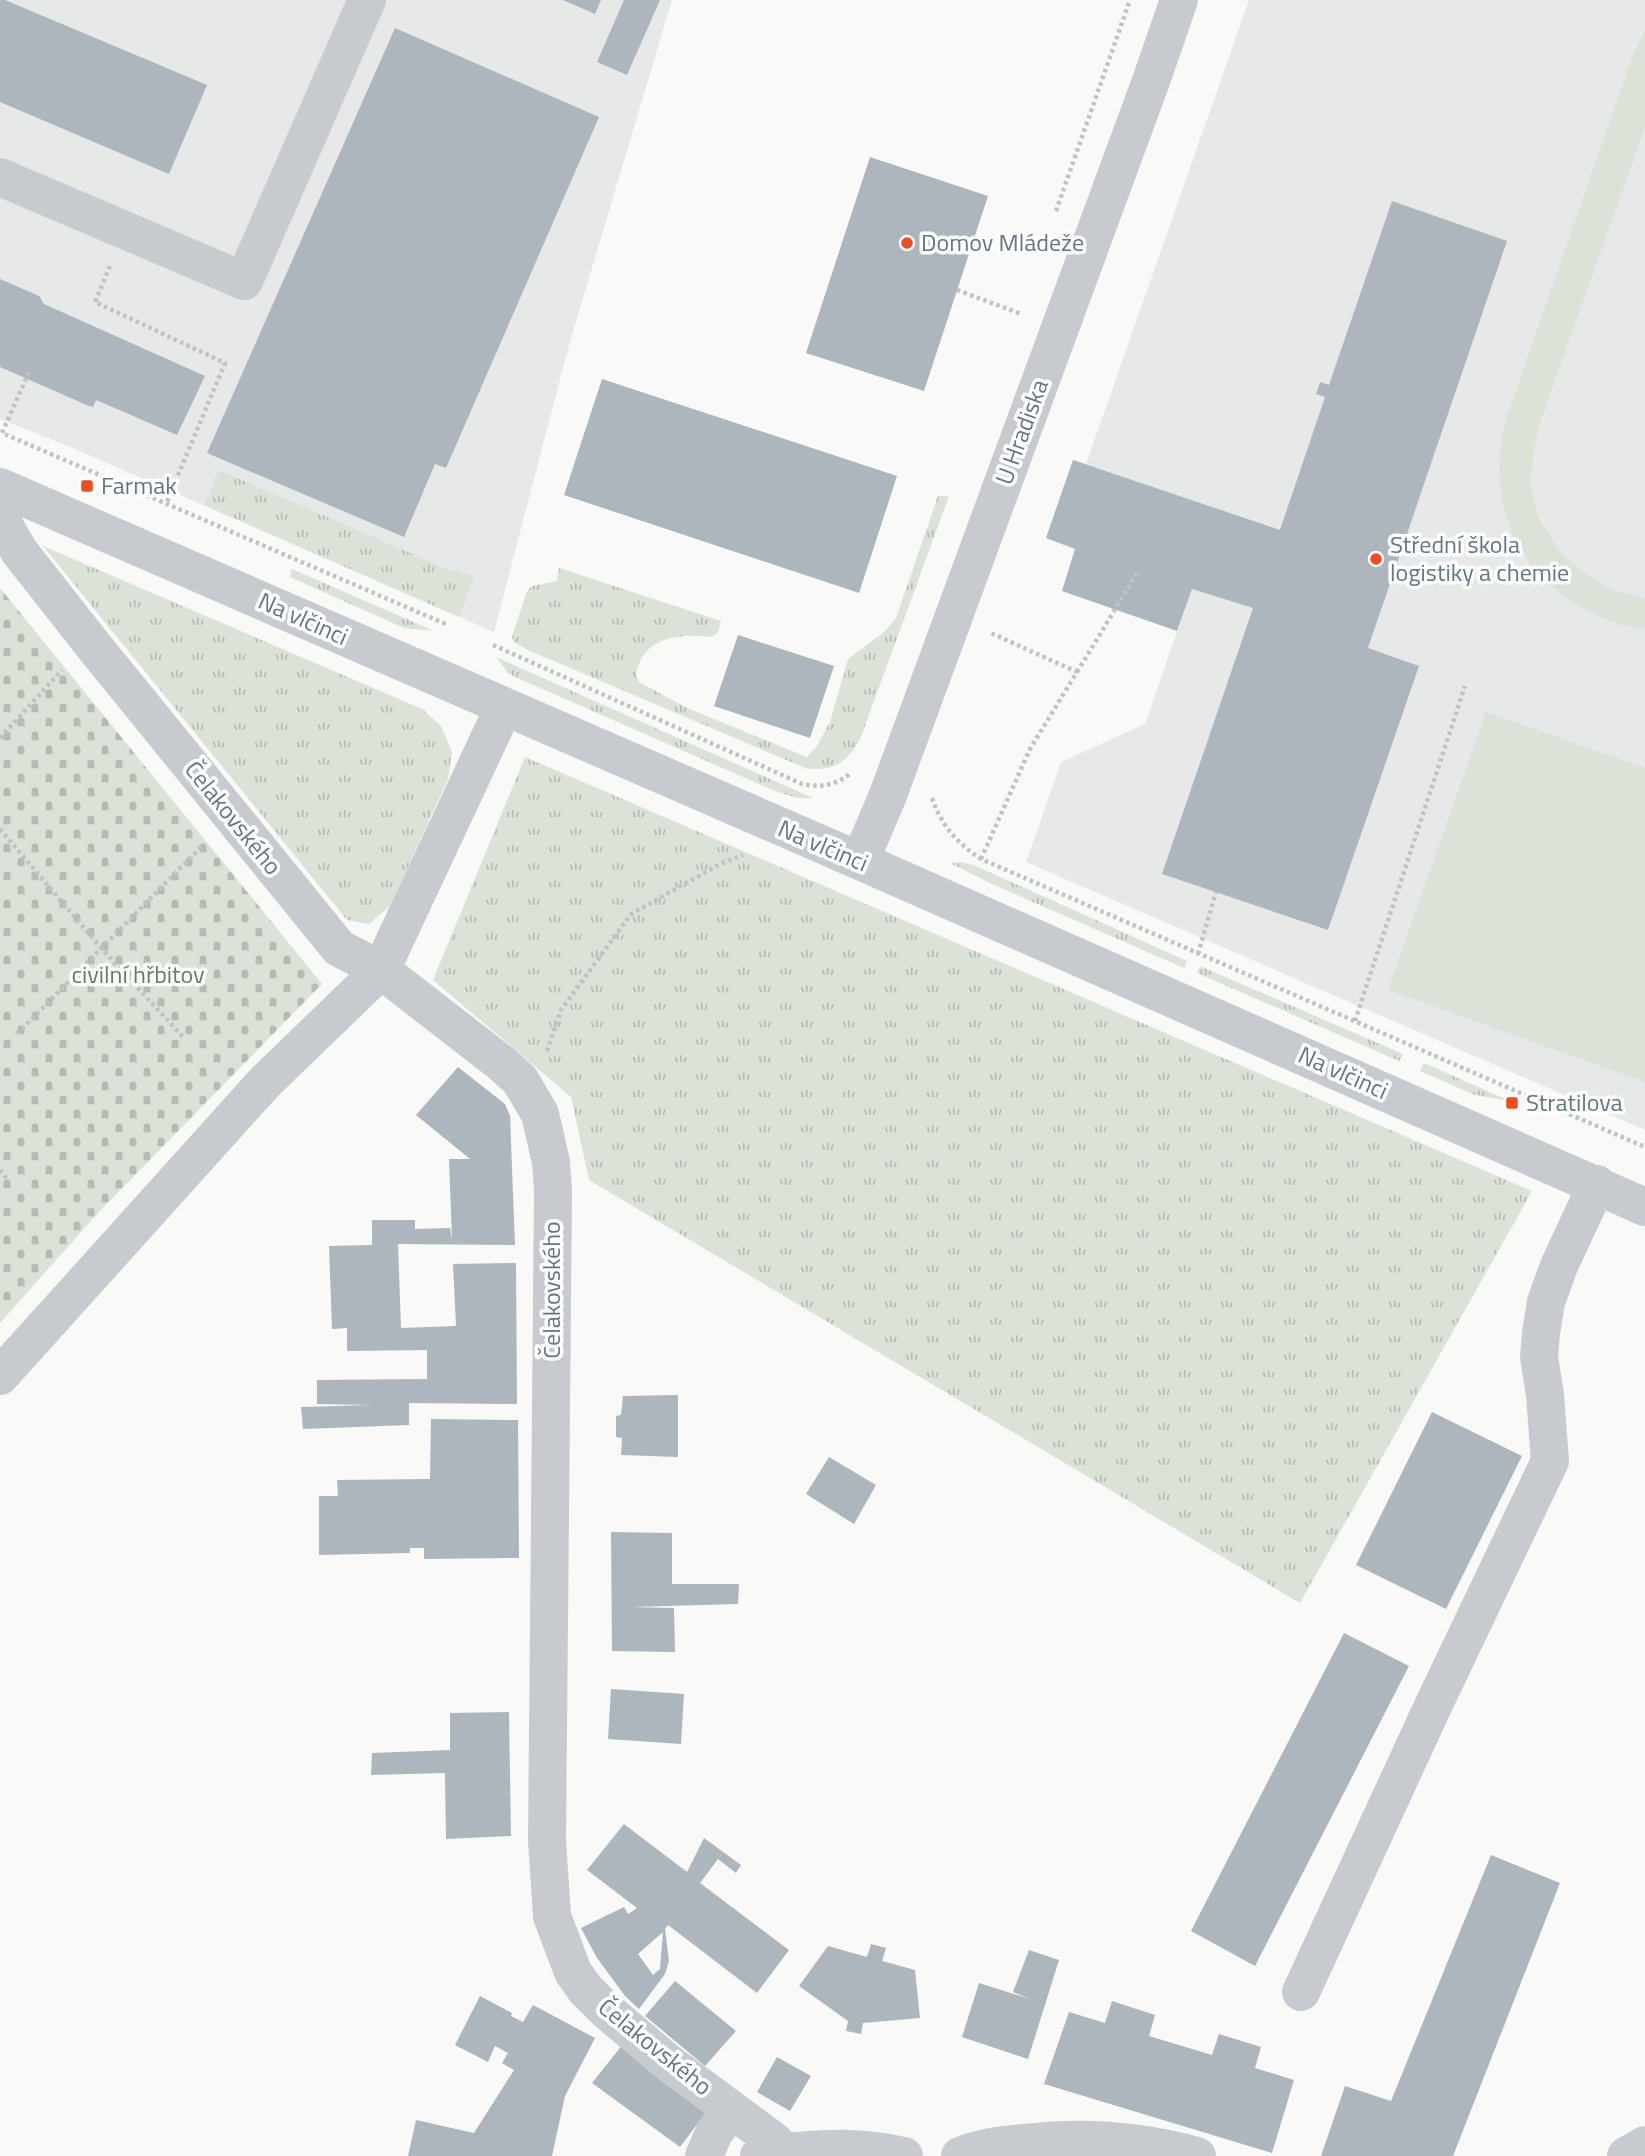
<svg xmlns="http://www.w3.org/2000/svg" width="1645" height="2156" font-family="'Titillium Web',sans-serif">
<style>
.built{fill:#e7e8e8}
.grass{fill:url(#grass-tufts)}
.cemetery{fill:url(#cemetery-stones)}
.pitch{fill:#dbe2d8}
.building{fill:#adb6bc;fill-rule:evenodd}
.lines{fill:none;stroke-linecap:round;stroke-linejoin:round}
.path{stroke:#c0c3c5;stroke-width:4.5;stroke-dasharray:3.5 3.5;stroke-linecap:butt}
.minor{stroke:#c7cbcf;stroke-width:38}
.poi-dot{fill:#f14b20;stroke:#fff;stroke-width:2.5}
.labels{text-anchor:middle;stroke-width:7;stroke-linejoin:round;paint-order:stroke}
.poi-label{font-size:24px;fill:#627684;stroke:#fff;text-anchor:start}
.street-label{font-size:24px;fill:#627684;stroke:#fff}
.park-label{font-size:24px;fill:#677b62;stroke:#fff}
</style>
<defs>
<pattern id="grass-tufts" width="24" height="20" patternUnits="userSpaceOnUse" patternTransform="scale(1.75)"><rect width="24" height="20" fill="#dbe2d8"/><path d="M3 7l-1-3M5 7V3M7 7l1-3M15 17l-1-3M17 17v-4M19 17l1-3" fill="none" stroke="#b5bcb5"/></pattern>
<pattern id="cemetery-stones" width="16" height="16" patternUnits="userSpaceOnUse" patternTransform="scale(1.75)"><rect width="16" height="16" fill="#dbe2d8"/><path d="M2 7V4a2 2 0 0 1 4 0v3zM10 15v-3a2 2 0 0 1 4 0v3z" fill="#b5bcb5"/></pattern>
</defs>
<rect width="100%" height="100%" fill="#f9f9f7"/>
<path class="built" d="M 0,0 L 672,0 L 569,345 L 494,632 L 70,447 L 0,419 Z
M 1249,0 L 1645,0 L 1645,1130 L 1026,862 L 1061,762 L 1145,724 L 1192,589 L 1046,538 L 1073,460 L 1086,464 Z"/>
<path class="grass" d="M 219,470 L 454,572 L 456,569 L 474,577 L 459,617 L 204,505 Z
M 938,496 L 949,496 L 862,734 C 852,759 834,773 805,768 L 528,650 L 514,642 L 512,637 L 527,591 L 532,586 L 557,581 L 559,568 L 721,621 L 718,632 L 712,637 C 680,633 642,636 636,675 L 639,682 L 687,708 L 807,757 L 817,746 L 830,722 L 848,659 L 885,631 L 896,618 Z
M 43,546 L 422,709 L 441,726 L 452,752 L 448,779 L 390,906 L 369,924 L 347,920 Z
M 292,569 L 434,631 L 404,628 L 290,577 Z
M 497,658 L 498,658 L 813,798 L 797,798 L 775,791 L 515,677 L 508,673 Z
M 525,757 L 1532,1191 L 1300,1603 L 589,1180 L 571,1097 L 433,980 Z
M 962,862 L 976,866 L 1187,961 L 1184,968 L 990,883 L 950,863 Z
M 1200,966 L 1403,1054 L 1399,1061 L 1197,973 Z
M 1424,1063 L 1510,1101 L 1475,1095 L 1420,1071 Z"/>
<path class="cemetery" d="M 0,588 L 322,984 L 98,1213 L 0,1323 Z"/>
<path class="pitch" d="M 1645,31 L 1645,127 L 1538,428 L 1529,482 L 1538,517 L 1560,552 L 1586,574 L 1611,589 L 1645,599 L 1645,629 C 1540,613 1478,522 1506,419 L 1633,55 Z
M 1486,712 L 1645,768 L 1645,1082 L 1388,990 Z"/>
<path class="building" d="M 0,0 L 5,0 L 207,85 L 169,174 L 0,102 Z
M 563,0 L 601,0 L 595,14 Z
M 624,0 L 660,0 L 627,75 L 597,62 Z
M 395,28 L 599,117 L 446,468 L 435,464 L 404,537 L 207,453 Z
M 870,157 L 988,196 L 924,391 L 806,353 Z
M 1392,201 L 1507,241 L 1368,648 L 1419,666 L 1328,930 L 1162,874 L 1253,608 L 1192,589 L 1177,631 L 1062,591 L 1075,549 L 1046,538 L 1073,460 L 1280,530 L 1325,397 L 1316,394 L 1320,382 L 1329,385 Z
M 0,279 L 39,296 L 44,304 L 205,376 L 177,435 L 96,400 L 93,407 L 89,406 L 0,367 Z
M 602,379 L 897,476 L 859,593 L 564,495 Z
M 738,635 L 834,666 L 810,738 L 714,706 Z
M 458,1067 L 505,1104 L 510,1116 L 515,1245 L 398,1244 L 401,1328 L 456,1326 L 453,1264 L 516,1263 L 517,1404 L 409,1403 L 409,1425 L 303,1429 L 301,1407 L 371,1405 L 317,1404 L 317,1380 L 427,1379 L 427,1350 L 347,1351 L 347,1328 L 332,1329 L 329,1246 L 372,1245 L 372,1220 L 415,1220 L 415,1229 L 450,1228 L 452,1240 L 449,1159 L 470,1159 L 416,1115 Z
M 678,1395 L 678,1457 L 621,1455 L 622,1438 L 616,1437 L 616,1416 L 621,1415 L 623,1396 Z
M 1432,1412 L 1522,1456 L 1446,1609 L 1356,1565 Z
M 431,1419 L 518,1420 L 519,1558 L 424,1559 L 424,1548 L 410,1548 L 410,1553 L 319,1555 L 319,1496 L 338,1496 L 337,1480 L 430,1479 Z
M 829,1457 L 876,1485 L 854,1524 L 806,1494 Z
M 611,1532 L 672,1533 L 672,1584 L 739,1584 L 738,1604 L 631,1607 L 674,1608 L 675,1652 L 612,1651 Z
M 1344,1633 L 1409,1666 L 1255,1966 L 1191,1931 Z
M 611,1689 L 684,1694 L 681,1744 L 608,1739 Z
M 509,1712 L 511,1836 L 446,1839 L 445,1773 L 371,1775 L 372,1753 L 450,1750 L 450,1713 Z
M 624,1824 L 687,1872 L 704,1838 L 741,1865 L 736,1873 L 718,1859 L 700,1883 L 789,1950 L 757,1993 L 668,1925 L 665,1929 L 669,1961 L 665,1974 L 639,2009 L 625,1996 L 597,1958 L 581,1928 L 624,1907 L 628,1914 L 637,1908 L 587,1870 ZM 663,1932 L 660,1969 L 653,1975 L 638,1954 Z
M 1491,1855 L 1560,1883 L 1453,2156 L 1321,2156 L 1345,2086 L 1391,2101 Z
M 871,1944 L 886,1948 L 882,1961 L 915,1970 L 920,2018 L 863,2023 L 861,2034 L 846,2031 L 848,2021 L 799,1986 L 828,1946 L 867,1957 Z
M 1029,1950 L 1059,1960 L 1028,2059 L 962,2037 L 979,1983 L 1030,1999 L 1013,1992 Z
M 675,1981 L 736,2031 L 705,2066 L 645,2016 Z
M 480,1996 L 512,2013 L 511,2016 L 523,2022 L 533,2005 L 595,2038 L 565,2096 L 552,2156 L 408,2156 L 416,2120 L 474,2133 L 514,2070 L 502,2063 L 508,2053 L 495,2046 L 488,2062 L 455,2045 Z
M 1112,2001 L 1155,2015 L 1149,2036 L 1212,2055 L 1219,2034 L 1261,2047 L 1255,2068 L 1294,2080 L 1272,2153 L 1044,2084 L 1069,2012 L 1105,2023 Z
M 623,2044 L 708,2110 L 680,2147 L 592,2083 Z
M 777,2057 L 811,2076 L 790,2111 L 757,2092 Z"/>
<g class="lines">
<path class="path" d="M 1056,211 L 1130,0
M 110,266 L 95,302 L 225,363 L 166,504
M 957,290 L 1021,314
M 29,372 L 2,433 L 448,625
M 493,645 L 802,784 C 820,788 837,785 851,773
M 1077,672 L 1139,570
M 0,738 L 62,670
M 932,798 C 941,825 957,843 981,859 L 1645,1147
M 0,829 L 101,948 L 184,1038
M 981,859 L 1030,749 L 1077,672 L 991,633
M 1198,954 L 1216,892
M 1355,1021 L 1465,686
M 17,1034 L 204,844
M 547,1051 L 561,1010 L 631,914 L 720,864 L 743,855
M 0,1170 L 8,1180"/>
<path class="minor" d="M 0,177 L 244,281 L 367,0
M 0,487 L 860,861 L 1645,1207
M 0,518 L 19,551 L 92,644 L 339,948 L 381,970 L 501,1063 L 520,1080 L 540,1114 L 551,1162 L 553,1191 L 547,1840 L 552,1916 L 573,1972 L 585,1989 L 607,2011 L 666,2061 L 774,2141 L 784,2152 L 759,2156
M 860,861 L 888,795 L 1151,81 L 1179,0
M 0,1376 L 265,1082 L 381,970 L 504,707
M 1301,1992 L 1433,1706 L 1550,1461 L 1545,1395 L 1539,1357 L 1541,1333 L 1546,1302 L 1559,1266 L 1597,1184
M 784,2152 C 829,2148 859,2146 904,2156
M 704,2156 L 714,2133 L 731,2109
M 960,2156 C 981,2147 1001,2145 1024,2143 C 1083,2136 1139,2140 1197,2156
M 1626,2156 L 1645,2145"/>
</g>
<g class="poi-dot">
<circle cx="907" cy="243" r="7"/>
<rect x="80" y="479" width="14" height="14" rx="3.5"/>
<circle cx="1376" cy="559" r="7"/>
<rect x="1505" y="1096" width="14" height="14" rx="3.5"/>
</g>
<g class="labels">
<g class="poi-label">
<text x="921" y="251">Domov Mládeže</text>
<text x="101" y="494">Farmak</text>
<text x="1390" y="553">Střední škola<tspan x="1390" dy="28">logistiky a chemie</tspan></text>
<text x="1526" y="1111">Stratilova</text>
</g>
<g class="street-label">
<text transform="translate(1022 432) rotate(-70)" y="8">U Hradiska</text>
<text transform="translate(303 619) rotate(24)" y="8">Na vlčinci</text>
<text transform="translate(233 818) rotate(51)" y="8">Čelakovského</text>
<text transform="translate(823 846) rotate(23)" y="8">Na vlčinci</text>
<text transform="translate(1343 1073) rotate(24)" y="8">Na vlčinci</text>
<text transform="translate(552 1290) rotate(-90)" y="8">Čelakovského</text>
<text transform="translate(655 2047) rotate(39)" y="8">Čelakovského</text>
</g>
<g class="park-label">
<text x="138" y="983">civilní hřbitov</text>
</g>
</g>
</svg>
